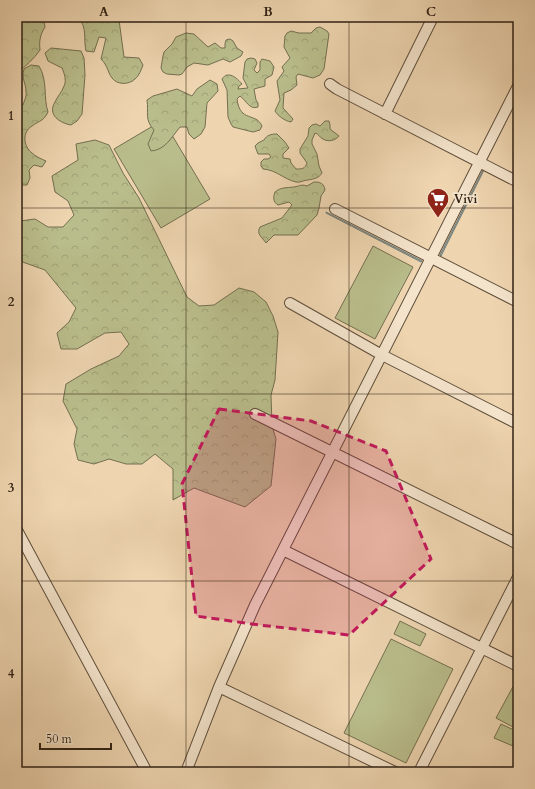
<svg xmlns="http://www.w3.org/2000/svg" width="535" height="789" font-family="Cardo,serif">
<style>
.grass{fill:#b9bd8b;stroke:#746f50}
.forest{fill:url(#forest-crowns);stroke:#746f50}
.water{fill:url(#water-rules);stroke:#717a75}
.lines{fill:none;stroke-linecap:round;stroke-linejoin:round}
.street-casing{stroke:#5f4e3b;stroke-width:12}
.street{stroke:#f4e4cc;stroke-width:10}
.marked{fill:#c2185b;fill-opacity:0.2;stroke:#c2185b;stroke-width:3;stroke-dasharray:8 5;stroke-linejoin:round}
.grid{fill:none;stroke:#2f2114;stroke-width:1;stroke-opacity:0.55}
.labels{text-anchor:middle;stroke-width:3.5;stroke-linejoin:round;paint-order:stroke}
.poi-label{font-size:12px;font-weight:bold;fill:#2f2114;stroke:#f4e4cc;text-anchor:start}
.neatline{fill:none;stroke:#2f2114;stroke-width:1.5}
.grid-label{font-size:13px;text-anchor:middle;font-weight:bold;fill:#2f2114}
</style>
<defs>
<pattern id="forest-crowns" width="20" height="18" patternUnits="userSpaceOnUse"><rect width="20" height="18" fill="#b9bd8b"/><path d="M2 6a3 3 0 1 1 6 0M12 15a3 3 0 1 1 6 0" fill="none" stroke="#9fa277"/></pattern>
<pattern id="water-rules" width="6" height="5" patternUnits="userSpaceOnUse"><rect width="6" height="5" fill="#9db6b5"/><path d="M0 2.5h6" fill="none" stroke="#809492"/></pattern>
</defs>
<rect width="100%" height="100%" fill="#eed5b0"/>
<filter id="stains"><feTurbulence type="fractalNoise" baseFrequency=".005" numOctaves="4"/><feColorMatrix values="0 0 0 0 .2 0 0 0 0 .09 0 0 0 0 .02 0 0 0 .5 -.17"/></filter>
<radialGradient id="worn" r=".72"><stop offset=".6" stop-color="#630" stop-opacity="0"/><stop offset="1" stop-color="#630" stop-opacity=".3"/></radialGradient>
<path class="grass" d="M 163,120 L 210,199 L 161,228 L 114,149 Z
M 373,246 L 413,267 L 375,339 L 335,318 Z
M 400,621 L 426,634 L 420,646 L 394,634 Z
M 391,639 L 453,669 L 406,763 L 344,733 Z
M 516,681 L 518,682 L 518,717 L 513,727 L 496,718 Z
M 501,724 L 518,732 L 518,735 L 513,746 L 494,738 Z"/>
<path class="forest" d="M 17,17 L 43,17 L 45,27 C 40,35 39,41 40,50 C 34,59 25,66 17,74 Z
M 78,17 L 92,17 L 94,20 L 98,17 L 127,17 L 119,20 L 124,57 L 139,58 L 143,65 C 141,70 139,76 135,79 C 129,85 117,85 112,78 C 107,71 108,66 101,59 L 106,38 L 99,37 L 94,52 L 86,51 C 83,37 88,29 78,17 Z
M 320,27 L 327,31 L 329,34 L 324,69 L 320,75 L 313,78 L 298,74 L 296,77 L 297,85 L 291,90 L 284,93 L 283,108 L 293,119 L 291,122 C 285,121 278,116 275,111 L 280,100 L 277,81 L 284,71 L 282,67 L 290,58 L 284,47 L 285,36 L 287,33 L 291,31 L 299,33 L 311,33 L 316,28 Z
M 186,33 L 194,34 L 208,47 L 215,43 L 221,48 L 225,48 L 225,44 L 226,40 L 230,39 L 233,41 L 237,48 L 243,52 L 241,56 L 230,62 L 223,59 L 208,65 L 194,63 L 187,67 L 182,74 L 179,75 L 167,74 L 163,72 L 161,68 L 163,56 L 164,52 L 172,44 L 176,37 Z
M 51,48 L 81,51 L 84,58 L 85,75 L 82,114 L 77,121 L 71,125 C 60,123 47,115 55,102 C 57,97 62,92 64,86 C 67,80 64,73 62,68 L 48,61 L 45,53 Z
M 251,58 L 255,59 L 257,63 L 254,70 L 257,73 L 260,70 L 260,62 L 262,59 L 270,61 L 274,67 L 272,75 L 265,79 L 265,86 L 254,89 L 256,100 L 258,103 L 258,107 C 249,110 247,101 240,96 L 237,99 C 240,123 256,112 262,126 L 260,130 L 253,132 L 233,127 L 231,124 L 228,117 L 227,90 L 222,79 C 228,70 237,78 242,84 L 239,86 L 238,89 L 248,88 L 243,78 L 245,62 L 247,59 Z
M 31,65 L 39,66 C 48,81 43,97 48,112 C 43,122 40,120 32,126 C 22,132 23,146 32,153 C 35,156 41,159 46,161 L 42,167 L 34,165 L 29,170 L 30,178 L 27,185 L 19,185 L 17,183 L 17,106 L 19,106 L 23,105 C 24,101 27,96 26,92 C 26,82 21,80 24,69 Z
M 210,80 L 217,84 L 218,91 L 207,103 L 205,127 L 201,134 L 194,139 L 189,134 L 187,127 L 180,127 C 171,138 165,150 151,151 L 148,144 L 154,130 C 144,119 149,113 147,100 L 153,96 L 177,89 L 192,96 L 197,89 Z
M 325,121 L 329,121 L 330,125 L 330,129 L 339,136 C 335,141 328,142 323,139 C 319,137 319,134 315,133 L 312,140 L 312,144 L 317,154 L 319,166 L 322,173 C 319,178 314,179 308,180 C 304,180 300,183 296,182 C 283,179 277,170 263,169 L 261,166 L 261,162 L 264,159 L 268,159 L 271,157 L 269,154 L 258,154 L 255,146 L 258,143 L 264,140 C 267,135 271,134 277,134 L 285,142 L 289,148 L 283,154 L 283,158 L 290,159 L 291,163 L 296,169 C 302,169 305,169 307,163 L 300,153 L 300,149 L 308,136 L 309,128 L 312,125 L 316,124 L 320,126 Z
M 95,140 L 109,145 L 123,173 L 139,198 L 187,297 L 199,306 L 214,305 L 239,288 L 254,292 L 266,302 L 273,316 L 278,332 L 275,380 L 271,395 L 272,426 L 276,439 L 271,486 L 245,507 L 194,488 L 173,500 L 173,469 L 155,454 L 142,464 L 126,464 L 109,459 L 94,464 L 78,460 L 74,444 L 77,429 L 63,401 L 66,384 L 91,369 L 119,356 L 129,344 L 121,332 L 105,333 L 77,349 L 61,349 L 57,333 L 69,322 L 76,308 L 45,270 L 17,260 L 17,223 L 20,221 L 35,219 L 48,227 L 63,227 L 74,215 L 68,201 L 55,192 L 52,176 L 78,160 L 76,144 Z
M 314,182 C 320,182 324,183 325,190 L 321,196 L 319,208 L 317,215 L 298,235 L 274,235 L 266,243 C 262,237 256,234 260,227 L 282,218 L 292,205 L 289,202 L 278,205 C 273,202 273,197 275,192 C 281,187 286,188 294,187 C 300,186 301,184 307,186 Z"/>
<path class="water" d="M 483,170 L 484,170 L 441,256 L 440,255 Z
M 326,212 L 422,261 L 421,262 L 326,213 Z"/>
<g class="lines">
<g class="street-casing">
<path id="street" d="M 330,84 L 337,89 L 518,182
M 385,114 L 433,17
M 335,209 L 518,302
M 290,303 L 382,355 L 518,424
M 255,414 L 518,544
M 17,530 L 147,772
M 283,550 L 518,666
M 219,687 L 395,772
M 186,772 L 219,687 L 255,605 L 518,86
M 419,772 L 518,577"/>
</g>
<use href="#street" class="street"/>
</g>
<path class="marked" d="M 219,409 L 311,421 L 386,451 L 431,559 L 349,635 L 259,625 L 196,616 L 182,484 Z"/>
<path class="grid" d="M 186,17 L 186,772M 349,17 L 349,772M 17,208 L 518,208M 17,394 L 518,394M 17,581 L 518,581"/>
<defs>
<g id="supermarket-pin" transform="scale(1.15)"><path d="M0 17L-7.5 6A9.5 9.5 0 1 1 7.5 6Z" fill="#8f2418" stroke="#f4e4cc"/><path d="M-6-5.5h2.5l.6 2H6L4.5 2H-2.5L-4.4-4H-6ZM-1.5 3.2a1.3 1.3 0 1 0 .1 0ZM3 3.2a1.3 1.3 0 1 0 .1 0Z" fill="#fff"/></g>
</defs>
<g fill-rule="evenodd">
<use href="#supermarket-pin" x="438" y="199"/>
</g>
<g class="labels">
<g class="poi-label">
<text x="454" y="203">Vivi</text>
</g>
</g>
<rect width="535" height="789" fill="none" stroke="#eed5b0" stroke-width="44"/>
<path d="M40 743v6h71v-6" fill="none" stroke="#2f2114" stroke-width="2"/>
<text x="46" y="743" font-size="12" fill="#2f2114" stroke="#f4e4cc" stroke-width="3" paint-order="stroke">50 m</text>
<rect x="22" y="22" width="491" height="745" class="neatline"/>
<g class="grid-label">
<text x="104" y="16">A</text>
<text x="268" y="16">B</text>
<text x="431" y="16">C</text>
<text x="11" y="120">1</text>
<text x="11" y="306">2</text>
<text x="11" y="492">3</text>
<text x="11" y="678">4</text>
</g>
<rect width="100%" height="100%" filter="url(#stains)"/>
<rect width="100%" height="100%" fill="url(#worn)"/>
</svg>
